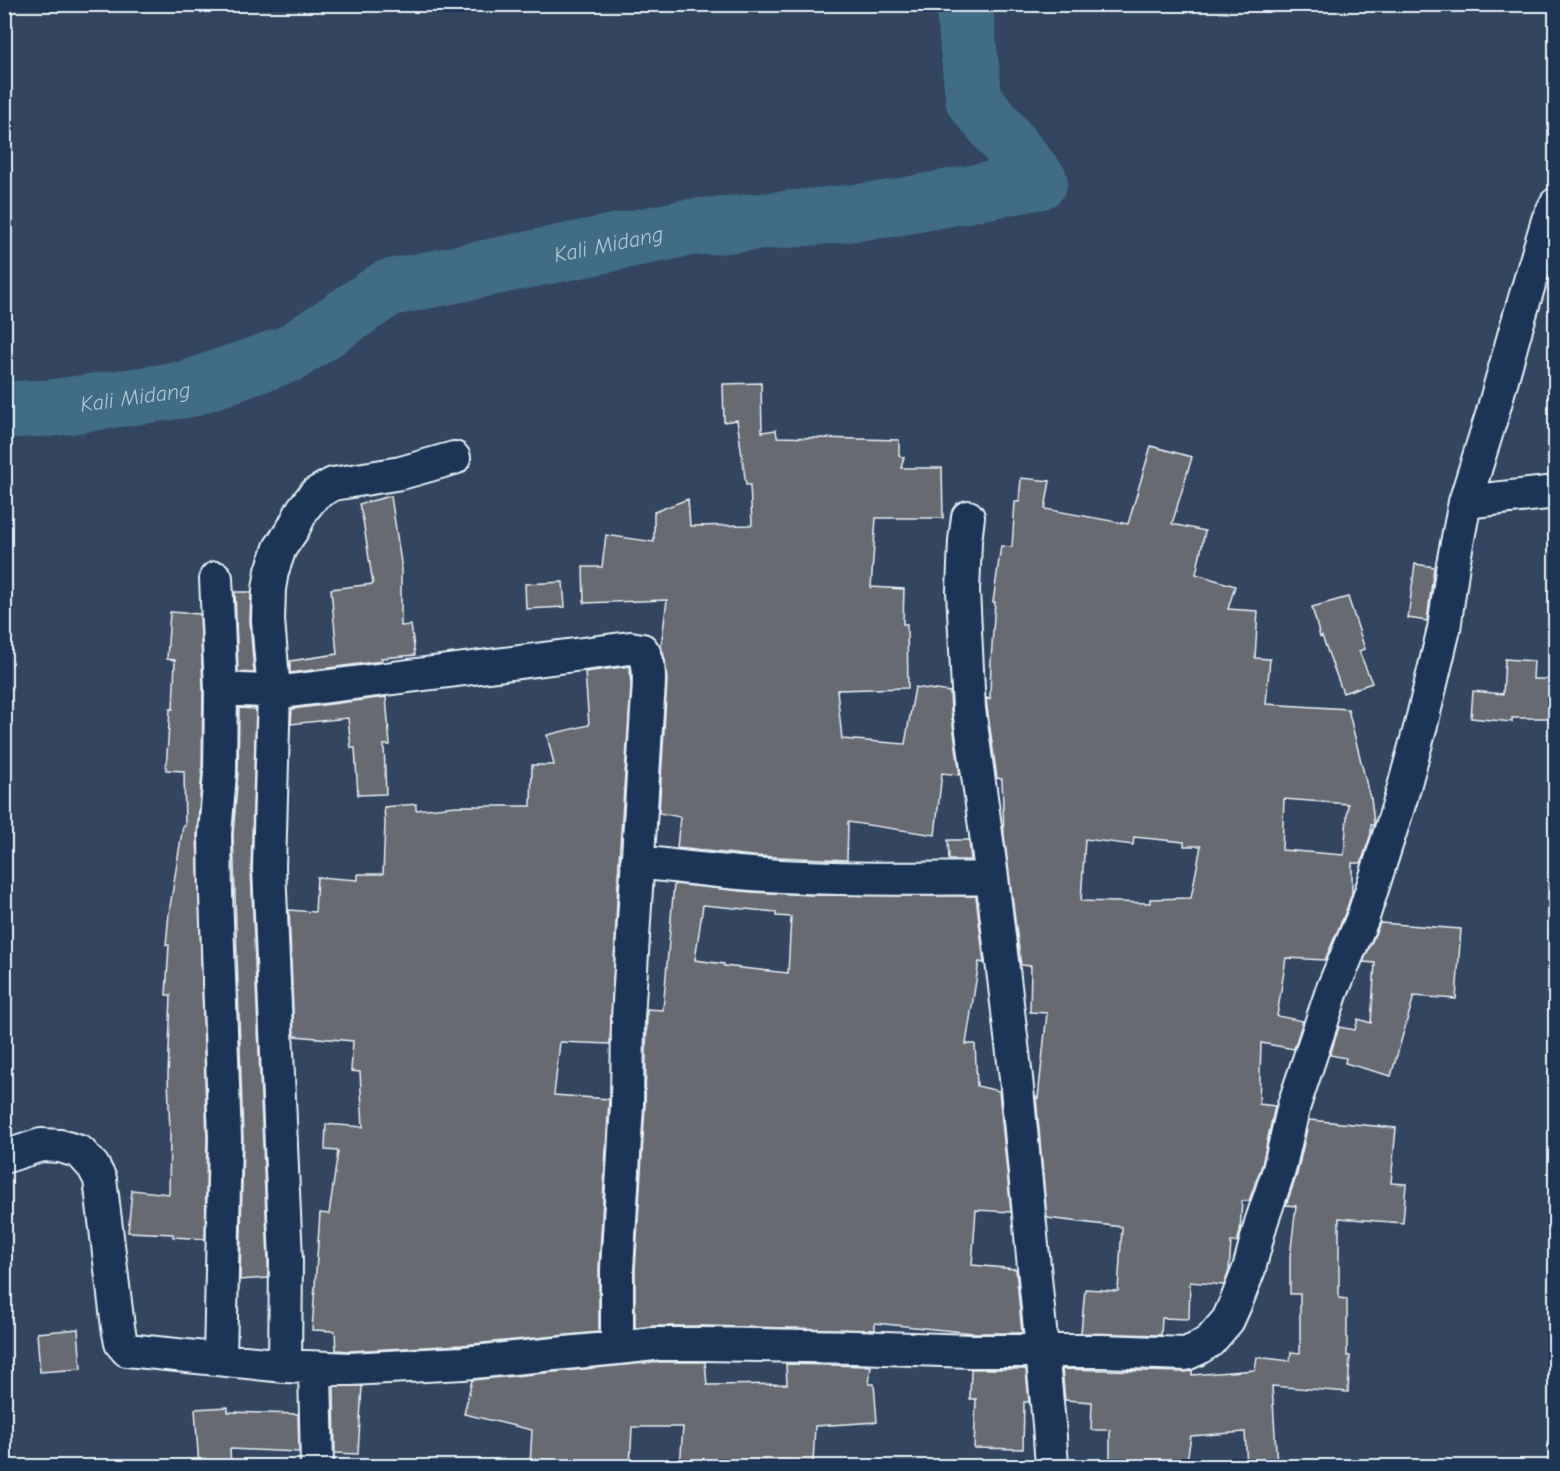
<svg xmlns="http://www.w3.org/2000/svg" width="1560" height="1471" font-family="'Comic Neue',sans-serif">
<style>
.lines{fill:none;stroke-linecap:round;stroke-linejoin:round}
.river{stroke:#416d85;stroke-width:57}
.building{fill:#676b71;stroke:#e8f1f8;stroke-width:1.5;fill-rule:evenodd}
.minor-casing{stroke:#e8f1f8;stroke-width:36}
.minor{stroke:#1d3557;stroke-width:32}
.labels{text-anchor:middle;stroke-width:4.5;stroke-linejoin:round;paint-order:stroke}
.water-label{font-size:22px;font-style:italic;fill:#aec3d0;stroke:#1d3557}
</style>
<rect width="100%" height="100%" fill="#33455f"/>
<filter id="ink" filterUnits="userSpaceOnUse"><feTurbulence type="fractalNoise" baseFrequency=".0167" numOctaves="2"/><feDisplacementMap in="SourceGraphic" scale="12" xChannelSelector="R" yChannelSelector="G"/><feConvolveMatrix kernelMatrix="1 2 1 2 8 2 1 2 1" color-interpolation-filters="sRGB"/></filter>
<g filter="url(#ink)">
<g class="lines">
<path class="river" id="s1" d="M 4,410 L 51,408 L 188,389 L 291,353 L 388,288 L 686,228 L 813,217 L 888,209 L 1039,181 L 974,100 L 964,4"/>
</g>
<path class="building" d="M 761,383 L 762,432 L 776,430 L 777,437 L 899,440 L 899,456 L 904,457 L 901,468 L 942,468 L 943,518 L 876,518 L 871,587 L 904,589 L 903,624 L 907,624 L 908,688 L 837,690 L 842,739 L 905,744 L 915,687 L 950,692 L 951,711 L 960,775 L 942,773 L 935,835 L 848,822 L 847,860 L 753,856 L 677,848 L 680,817 L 659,813 L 667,680 L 665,660 L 661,646 L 667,600 L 584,603 L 583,567 L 602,567 L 606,535 L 654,542 L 654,512 L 688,499 L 690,526 L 752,525 L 750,485 L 746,485 L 737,420 L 724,422 L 723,384 Z
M 1151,446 L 1192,457 L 1172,524 L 1205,531 L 1196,574 L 1235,586 L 1228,609 L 1258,611 L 1255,658 L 1270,659 L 1266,704 L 1348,709 L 1370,798 L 1371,798 L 1374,823 L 1374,825 L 1371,825 L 1371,834 L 1361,863 L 1352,863 L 1352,893 L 1346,911 L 1325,960 L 1286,958 L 1277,1016 L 1303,1021 L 1294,1049 L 1261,1043 L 1259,1104 L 1275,1106 L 1262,1165 L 1249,1201 L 1242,1201 L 1240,1232 L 1237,1242 L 1231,1242 L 1229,1271 L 1224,1285 L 1190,1282 L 1189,1319 L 1162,1318 L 1161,1335 L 1081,1333 L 1085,1289 L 1118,1291 L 1122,1227 L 1047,1218 L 1036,1097 L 1038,1098 L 1047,1013 L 1030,1012 L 1031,966 L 1021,965 L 1004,835 L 1002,779 L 997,778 L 987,707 L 986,698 L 990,699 L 991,660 L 995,602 L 993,602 L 1001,546 L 1012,547 L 1015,502 L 1019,502 L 1021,478 L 1050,481 L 1045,509 L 1128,524 ZM 1284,799 L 1348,804 L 1344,855 L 1282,850 ZM 1134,837 L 1184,842 L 1184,846 L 1201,846 L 1191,898 L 1150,899 L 1150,903 L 1081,901 L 1085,839 L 1133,845 Z
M 391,496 L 401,563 L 401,626 L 411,625 L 415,655 L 381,658 L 382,661 L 290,673 L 290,661 L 337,654 L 331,589 L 373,584 L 363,520 L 359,504 Z
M 1415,564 L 1434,567 L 1427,621 L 1408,618 Z
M 563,582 L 565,607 L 526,609 L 525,584 Z
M 235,592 L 251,592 L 250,621 L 254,673 L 238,672 Z
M 1348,597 L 1365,649 L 1359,651 L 1372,683 L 1343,693 L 1322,636 L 1320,637 L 1312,607 Z
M 170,612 L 200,614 L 203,689 L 202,772 L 197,834 L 207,1139 L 205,1239 L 173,1237 L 173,1234 L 128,1232 L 132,1190 L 169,1194 L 170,1135 L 168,1077 L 171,995 L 166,995 L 169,945 L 166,945 L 169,913 L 183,826 L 185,826 L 184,771 L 166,770 L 170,709 L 173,709 L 175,660 L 167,659 Z
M 1505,659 L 1534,661 L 1533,679 L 1556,679 L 1556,718 L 1512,718 L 1512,722 L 1471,718 L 1473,691 L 1503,694 Z
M 630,666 L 631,687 L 619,861 L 610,1044 L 560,1042 L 554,1095 L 609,1099 L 599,1268 L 599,1332 L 462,1345 L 350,1351 L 336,1350 L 335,1331 L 312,1330 L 320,1213 L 329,1214 L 338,1151 L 325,1150 L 326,1124 L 363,1127 L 360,1072 L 351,1071 L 353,1041 L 294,1036 L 289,910 L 315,912 L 317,877 L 358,880 L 358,874 L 383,874 L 385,823 L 384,807 L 416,804 L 416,810 L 457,806 L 531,806 L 532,765 L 554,765 L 547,735 L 589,725 L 585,672 Z
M 386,697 L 390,745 L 384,745 L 386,794 L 358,795 L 355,748 L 351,748 L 348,718 L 291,724 L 292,709 Z
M 239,708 L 256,709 L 251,869 L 268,1260 L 268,1278 L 240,1280 L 243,1138 L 233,835 L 238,773 Z
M 948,840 L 969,840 L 971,860 L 949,860 Z
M 674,884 L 751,892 L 811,895 L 976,896 L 984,963 L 979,962 L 966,1044 L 975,1044 L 977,1086 L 999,1091 L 1011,1212 L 976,1210 L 972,1265 L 1016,1269 L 1022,1333 L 973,1333 L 875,1323 L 875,1330 L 704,1326 L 654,1326 L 635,1328 L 635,1270 L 645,1106 L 647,1009 L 663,1010 ZM 703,905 L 776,912 L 776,916 L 791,917 L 788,973 L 724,966 L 724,964 L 695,960 Z
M 1380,923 L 1461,929 L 1456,999 L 1414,996 L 1391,1076 L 1345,1063 L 1346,1058 L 1330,1055 L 1339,1027 L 1355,1030 L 1358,1019 L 1371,1023 L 1375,963 L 1363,962 Z
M 1309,1120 L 1396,1128 L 1391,1183 L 1406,1184 L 1403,1223 L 1339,1218 L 1339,1298 L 1347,1299 L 1347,1356 L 1350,1356 L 1348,1392 L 1272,1386 L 1277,1465 L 1247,1467 L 1245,1432 L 1191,1436 L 1186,1467 L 1158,1461 L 1110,1463 L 1110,1430 L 1091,1430 L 1092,1402 L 1065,1400 L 1062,1369 L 1185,1372 L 1192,1371 L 1192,1375 L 1255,1370 L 1257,1357 L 1290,1361 L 1291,1352 L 1300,1353 L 1300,1294 L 1290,1294 L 1290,1257 L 1296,1206 L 1286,1205 L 1297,1174 Z
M 78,1329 L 81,1369 L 40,1372 L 37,1333 Z
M 655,1362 L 705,1362 L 707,1385 L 787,1384 L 786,1364 L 871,1366 L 869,1384 L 874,1384 L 877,1422 L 815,1426 L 813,1463 L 737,1461 L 736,1467 L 680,1467 L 683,1427 L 632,1427 L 630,1467 L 567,1467 L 530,1465 L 532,1430 L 464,1414 L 472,1380 Z
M 971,1369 L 1026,1369 L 1029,1402 L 1024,1402 L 1023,1449 L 974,1448 L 976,1399 L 970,1399 Z
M 334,1386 L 362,1386 L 358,1454 L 335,1453 Z
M 228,1407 L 228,1412 L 298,1414 L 299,1452 L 230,1449 L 231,1465 L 199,1467 L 195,1409 Z"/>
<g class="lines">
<g class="minor-casing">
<path id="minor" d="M 1465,502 L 1556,492
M 968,517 L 965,541 L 963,591 L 969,709 L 992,878 L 1016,1078 L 1049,1424 L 1052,1466
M 216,578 L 221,689 L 220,773 L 215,834 L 216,894 L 225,1139 L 220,1358
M 221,689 L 282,692 L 630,648 L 642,650 C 653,663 648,694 647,711 L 628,1018 L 627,1105 L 617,1269 L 617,1348 L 654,1344 L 704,1344 L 855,1347 L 971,1351 L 1102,1351 L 1186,1354 L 1197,1349 L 1210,1341 L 1228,1320 L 1237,1300 L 1249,1269 L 1261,1223 L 1279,1170 L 1294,1105 L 1332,991 L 1363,917 L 1401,798 L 1421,725 L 1444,629 L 1453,564 L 1465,502 L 1492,415 L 1515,332 L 1548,220 L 1556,204
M 637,862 C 675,866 713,871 752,874 C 832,880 912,879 992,878
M 4,1157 L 41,1145 L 60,1146 L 80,1152 L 93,1166 L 100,1179 L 118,1327 L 121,1343 L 127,1350 L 285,1366 L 350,1369 L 463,1363 L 617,1348
M 285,1366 L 286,1260 L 269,868 L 274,692 L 268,620 L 269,589 L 272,571 L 280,548 L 293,529 L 303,509 L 315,494 L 333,484 L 401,473 L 454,458
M 315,1368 L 317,1466"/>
</g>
<use href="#minor" class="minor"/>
</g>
</g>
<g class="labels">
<g class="water-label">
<text dy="8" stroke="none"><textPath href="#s1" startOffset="636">Kali Midang</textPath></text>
<text dy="8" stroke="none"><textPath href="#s1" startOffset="132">Kali Midang</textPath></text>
</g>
</g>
<rect width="1560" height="1471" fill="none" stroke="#1d3557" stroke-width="24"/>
<rect x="12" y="12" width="1536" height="1447" fill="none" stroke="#e8f1f8" stroke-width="2" filter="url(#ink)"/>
</svg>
